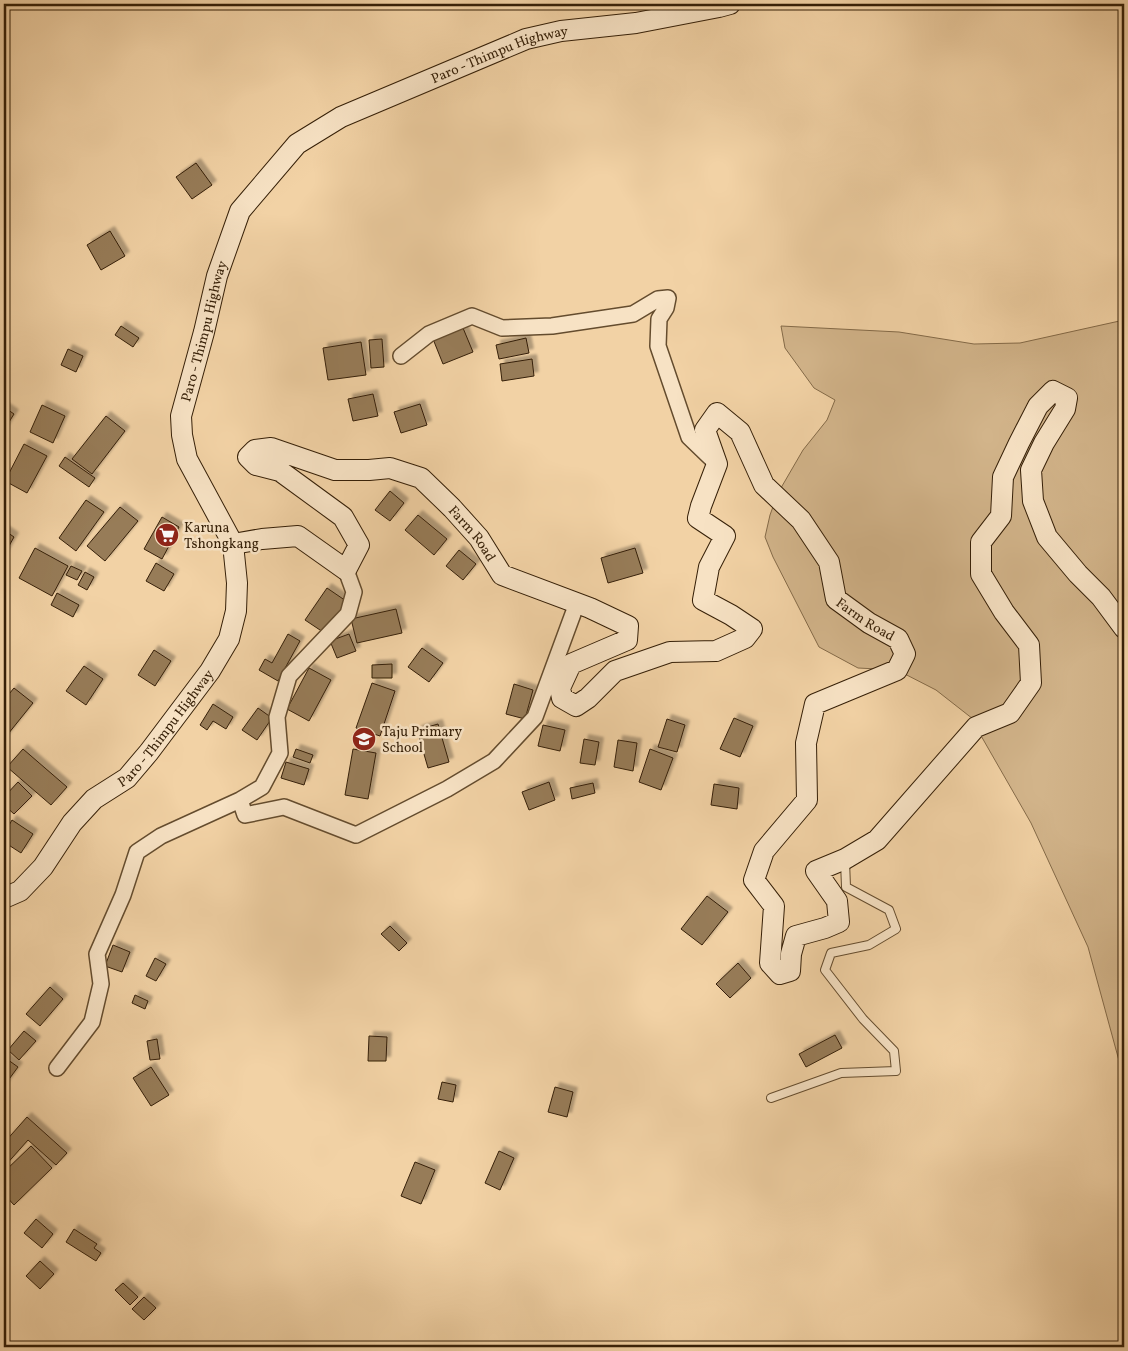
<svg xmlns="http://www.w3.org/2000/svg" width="1128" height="1351" font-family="Vollkorn,serif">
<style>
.green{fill:#d2b48a;stroke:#846a48}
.building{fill:#977c59;stroke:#351f07;filter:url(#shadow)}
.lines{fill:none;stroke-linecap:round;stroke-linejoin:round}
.lane-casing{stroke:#644c2e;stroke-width:10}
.street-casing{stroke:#644c2e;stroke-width:18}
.secondary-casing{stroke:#351f07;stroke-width:22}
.lane{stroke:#f7e2c4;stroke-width:8}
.street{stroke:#f7e2c4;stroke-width:15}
.secondary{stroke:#f7e2c4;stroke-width:20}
.labels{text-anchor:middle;stroke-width:5;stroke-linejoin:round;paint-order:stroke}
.street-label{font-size:14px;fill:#351f07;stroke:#f7e2c4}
.poi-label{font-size:14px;fill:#351f07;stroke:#f7e2c4;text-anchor:start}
</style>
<defs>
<filter id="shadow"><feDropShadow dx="4.5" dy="-4.5" stdDeviation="1" flood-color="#0004"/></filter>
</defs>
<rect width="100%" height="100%" fill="#f2d2a5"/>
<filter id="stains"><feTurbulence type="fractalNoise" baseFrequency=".004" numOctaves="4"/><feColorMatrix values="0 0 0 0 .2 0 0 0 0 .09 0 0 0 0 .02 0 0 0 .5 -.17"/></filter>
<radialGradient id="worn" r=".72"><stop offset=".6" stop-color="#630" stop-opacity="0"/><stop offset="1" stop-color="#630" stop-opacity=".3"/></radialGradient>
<path class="green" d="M 1124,320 L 1124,1079 L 1088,947 L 1031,823 L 976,727 L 973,719 L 936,690 L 897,670 L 858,668 L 819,647 L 773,557 L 765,537 L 770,515 L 778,493 L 803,450 L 827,420 L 835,400 L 814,388 L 785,348 L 781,326 L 899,332 L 974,344 L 1020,343 Z"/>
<path class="building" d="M 196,163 L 212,185 L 192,199 L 176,177 Z
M 110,231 L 125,256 L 101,270 L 87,245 Z
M 121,326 L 139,338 L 133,347 L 115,335 Z
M 463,328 L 473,352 L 443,364 L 433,339 Z
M 526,338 L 529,353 L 499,359 L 496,345 Z
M 382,339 L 384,367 L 371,368 L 369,340 Z
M 361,342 L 366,375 L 328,380 L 323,348 Z
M 68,349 L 83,356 L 76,372 L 61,365 Z
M 532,359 L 534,376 L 502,381 L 500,364 Z
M 373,394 L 378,416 L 353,421 L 348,399 Z
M 420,404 L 427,425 L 401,433 L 394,412 Z
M 42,405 L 65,416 L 53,443 L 30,432 Z
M 4,407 L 14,414 L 4,430 Z
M 106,416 L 125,431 L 92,474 L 72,459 Z
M 24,444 L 47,456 L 27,493 L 5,481 Z
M 65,457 L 95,478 L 89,487 L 59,466 Z
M 390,491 L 404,503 L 390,521 L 375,510 Z
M 86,500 L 104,512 L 76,551 L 59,538 Z
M 120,507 L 138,521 L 105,561 L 87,546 Z
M 418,515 L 447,539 L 434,555 L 405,530 Z
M 162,517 L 179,527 L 162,559 L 144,549 Z
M 4,530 L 14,537 L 4,555 Z
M 35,548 L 68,566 L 52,596 L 19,578 Z
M 635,548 L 643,573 L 608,583 L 601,558 Z
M 459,550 L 476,564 L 463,580 L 446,566 Z
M 156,563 L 174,574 L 164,591 L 146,581 Z
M 71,566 L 82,571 L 77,580 L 66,575 Z
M 85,572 L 94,577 L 87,590 L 78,585 Z
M 327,588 L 349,603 L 326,634 L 305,620 Z
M 57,593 L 79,605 L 73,617 L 51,605 Z
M 396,609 L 402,633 L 357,643 L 351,619 Z
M 288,634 L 300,641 L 278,681 L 259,670 L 265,659 L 272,663 Z
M 349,634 L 356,651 L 337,658 L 330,641 Z
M 422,648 L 443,663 L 429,682 L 408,667 Z
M 154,650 L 171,661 L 155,686 L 138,675 Z
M 392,664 L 392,678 L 372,678 L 372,665 Z
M 84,666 L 103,679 L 86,705 L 66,691 Z
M 309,668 L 331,680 L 309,721 L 287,709 Z
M 372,683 L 395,691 L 380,736 L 356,728 Z
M 514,684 L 533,690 L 525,719 L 506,714 Z
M 14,688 L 33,703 L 4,739 L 4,700 Z
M 213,704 L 233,717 L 226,729 L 213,721 L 207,730 L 200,725 Z
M 258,708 L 272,718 L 257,740 L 242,730 Z
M 734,718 L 753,726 L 740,757 L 720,749 Z
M 667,719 L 685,725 L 677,752 L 658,747 Z
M 438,724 L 449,762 L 428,768 L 417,730 Z
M 543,725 L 565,730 L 560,751 L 538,746 Z
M 584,739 L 599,742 L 595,765 L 580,763 Z
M 618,740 L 637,743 L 633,771 L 614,767 Z
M 23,749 L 67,787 L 51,805 L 7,767 Z
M 296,749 L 313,755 L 310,763 L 293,757 Z
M 353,749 L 376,753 L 368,799 L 345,795 Z
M 650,749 L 673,758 L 661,790 L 639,782 Z
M 286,762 L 309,769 L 304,785 L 281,778 Z
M 18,782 L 32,796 L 14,814 L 4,805 L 4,797 Z
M 549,782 L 555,800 L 529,810 L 522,792 Z
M 593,783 L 595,793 L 572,799 L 570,788 Z
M 714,784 L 739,788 L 737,809 L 711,805 Z
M 12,820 L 33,834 L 21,853 L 4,842 L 4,834 Z
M 707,896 L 728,912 L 702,945 L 681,929 Z
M 390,926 L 407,943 L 399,951 L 381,934 Z
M 113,945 L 130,952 L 122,972 L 105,966 Z
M 155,958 L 166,964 L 156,981 L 146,976 Z
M 738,963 L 751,978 L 730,998 L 716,984 Z
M 50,987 L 63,999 L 40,1026 L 26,1014 Z
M 135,995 L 148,1001 L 145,1009 L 132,1003 Z
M 24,1031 L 36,1041 L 19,1060 L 8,1050 Z
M 835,1035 L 842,1048 L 806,1067 L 799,1054 Z
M 369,1036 L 387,1037 L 386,1061 L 368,1061 Z
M 157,1039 L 160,1059 L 150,1060 L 147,1041 Z
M 4,1057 L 18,1067 L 4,1086 Z
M 151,1067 L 169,1095 L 151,1106 L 133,1078 Z
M 442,1082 L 456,1085 L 453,1102 L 438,1099 Z
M 555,1087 L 573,1092 L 567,1117 L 548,1112 Z
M 27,1117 L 67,1153 L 56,1165 L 28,1140 L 4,1167 L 4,1143 Z
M 31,1146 L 52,1168 L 14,1205 L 4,1194 L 4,1172 Z
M 499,1151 L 514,1158 L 500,1190 L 485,1183 Z
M 415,1162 L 435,1170 L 421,1204 L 401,1196 Z
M 36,1219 L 53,1234 L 42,1248 L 24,1233 Z
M 74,1229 L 97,1244 L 94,1248 L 101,1253 L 96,1261 L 66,1242 Z
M 40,1261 L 54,1274 L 40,1289 L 26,1276 Z
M 123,1283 L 138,1297 L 130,1305 L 115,1290 Z
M 144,1297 L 156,1308 L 144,1320 L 132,1309 Z"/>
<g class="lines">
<g class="lane-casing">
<path id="lane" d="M 771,1098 L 841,1073 L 896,1071 L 894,1051 L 863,1019 L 825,970 L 831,953 L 869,945 L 896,929 L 889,910 L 846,887 L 845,861"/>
</g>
<g class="street-casing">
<path id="street" d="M 401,356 L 429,334 L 472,316 L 502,328 L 552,326 L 633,314 L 658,299 L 668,298 L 666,308 L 659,319 L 658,346 L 689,437 L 716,463
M 240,800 L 245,815 L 284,807 L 356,835 L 447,789 L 494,761 L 535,717 L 577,603
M 57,1068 L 92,1022 L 101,984 L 97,954 L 123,895 L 137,852 L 161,836 L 240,800 L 262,787 L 280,753 L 277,717 L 289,676 L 348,614 L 354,592 L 346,570"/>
</g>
<g class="secondary-casing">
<g id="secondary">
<path id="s1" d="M 233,544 L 262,539 L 298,536 L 346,570 L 359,545 L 343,517 L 280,471 L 256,465 L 248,457 L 255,450 L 271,448 L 335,470 L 369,470 L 390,468 L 421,478 L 452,508 L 479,538 L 502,575 L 590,608 L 628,626 L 627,640 L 571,664 L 560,688 L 562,698 L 576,706 L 588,698 L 615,671 L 670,652 L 716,651 L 745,638 L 752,629 L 731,615 L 703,600 L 709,567 L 725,536 L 698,518 L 701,506 L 717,464 L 705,430 L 717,413 L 740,432 L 764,485 L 801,520 L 829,562 L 836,599 L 869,623 L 898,639 L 905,654 L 897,670 L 815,704 L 806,743 L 807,800 L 764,851 L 754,880 L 774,906 L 770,963 L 780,974 L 790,971 L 791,954 L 796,936 L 825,928 L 839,922 L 837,901 L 816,871 L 845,859 L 877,840 L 976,727 L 1010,713 L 1031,683 L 1029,645 L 1004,612 L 981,574 L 981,542 L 1001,516 L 1003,477 L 1019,443 L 1038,406 L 1053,391 L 1067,398 L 1065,409 L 1044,443 L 1031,470 L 1033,501 L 1047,537 L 1078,574 L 1101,597 L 1124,628"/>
<path id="s2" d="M 4,898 L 20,891 L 43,867 L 72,823 L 94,799 L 127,778 L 149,752 L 210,671 L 229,639 L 236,611 L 237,583 L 233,544 L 187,459 L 182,435 L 181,416 L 204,332 L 217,276 L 240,211 L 297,144 L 341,117 L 526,39 L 561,31 L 636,23 L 719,7 L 730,4"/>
</g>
</g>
<use href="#lane" class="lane"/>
<use href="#street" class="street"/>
<use href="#secondary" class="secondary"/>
</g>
<defs>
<g id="supermarket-disc" transform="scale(1.25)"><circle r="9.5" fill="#8f2418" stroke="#f7e2c4"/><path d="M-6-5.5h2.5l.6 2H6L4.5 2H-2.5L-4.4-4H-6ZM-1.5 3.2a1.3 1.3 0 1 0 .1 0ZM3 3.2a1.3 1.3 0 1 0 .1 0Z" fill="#fff"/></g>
<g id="school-disc" transform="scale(1.25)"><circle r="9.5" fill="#8f2418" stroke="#f7e2c4"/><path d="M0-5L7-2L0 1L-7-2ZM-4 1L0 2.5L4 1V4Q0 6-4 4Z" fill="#fff"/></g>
</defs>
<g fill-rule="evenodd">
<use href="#supermarket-disc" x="167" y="535"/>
<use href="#school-disc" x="364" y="739"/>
</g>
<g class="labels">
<g class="street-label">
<text dy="5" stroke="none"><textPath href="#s2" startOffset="1108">Paro - Thimpu Highway</textPath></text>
<text dy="5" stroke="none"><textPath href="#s2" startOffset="672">Paro - Thimpu Highway</textPath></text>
<text dy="5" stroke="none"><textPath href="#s1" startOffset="556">Farm Road</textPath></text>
<text dy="5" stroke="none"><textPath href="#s1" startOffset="1606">Farm Road</textPath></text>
<text dy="5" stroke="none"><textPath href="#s2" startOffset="238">Paro - Thimpu Highway</textPath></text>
</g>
<g class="poi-label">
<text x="184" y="532">Karuna<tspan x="184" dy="16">Tshongkang</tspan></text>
<text x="382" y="736">Taju Primary<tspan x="382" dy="16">School</tspan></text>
</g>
</g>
<rect width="1128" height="1351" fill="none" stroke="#f2d2a5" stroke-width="20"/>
<rect x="5" y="5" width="1118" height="1341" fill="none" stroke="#351f07" stroke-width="2.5"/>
<rect x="10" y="10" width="1108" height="1331" fill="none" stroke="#351f07"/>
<rect width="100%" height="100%" filter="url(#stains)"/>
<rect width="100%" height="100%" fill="url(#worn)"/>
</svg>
